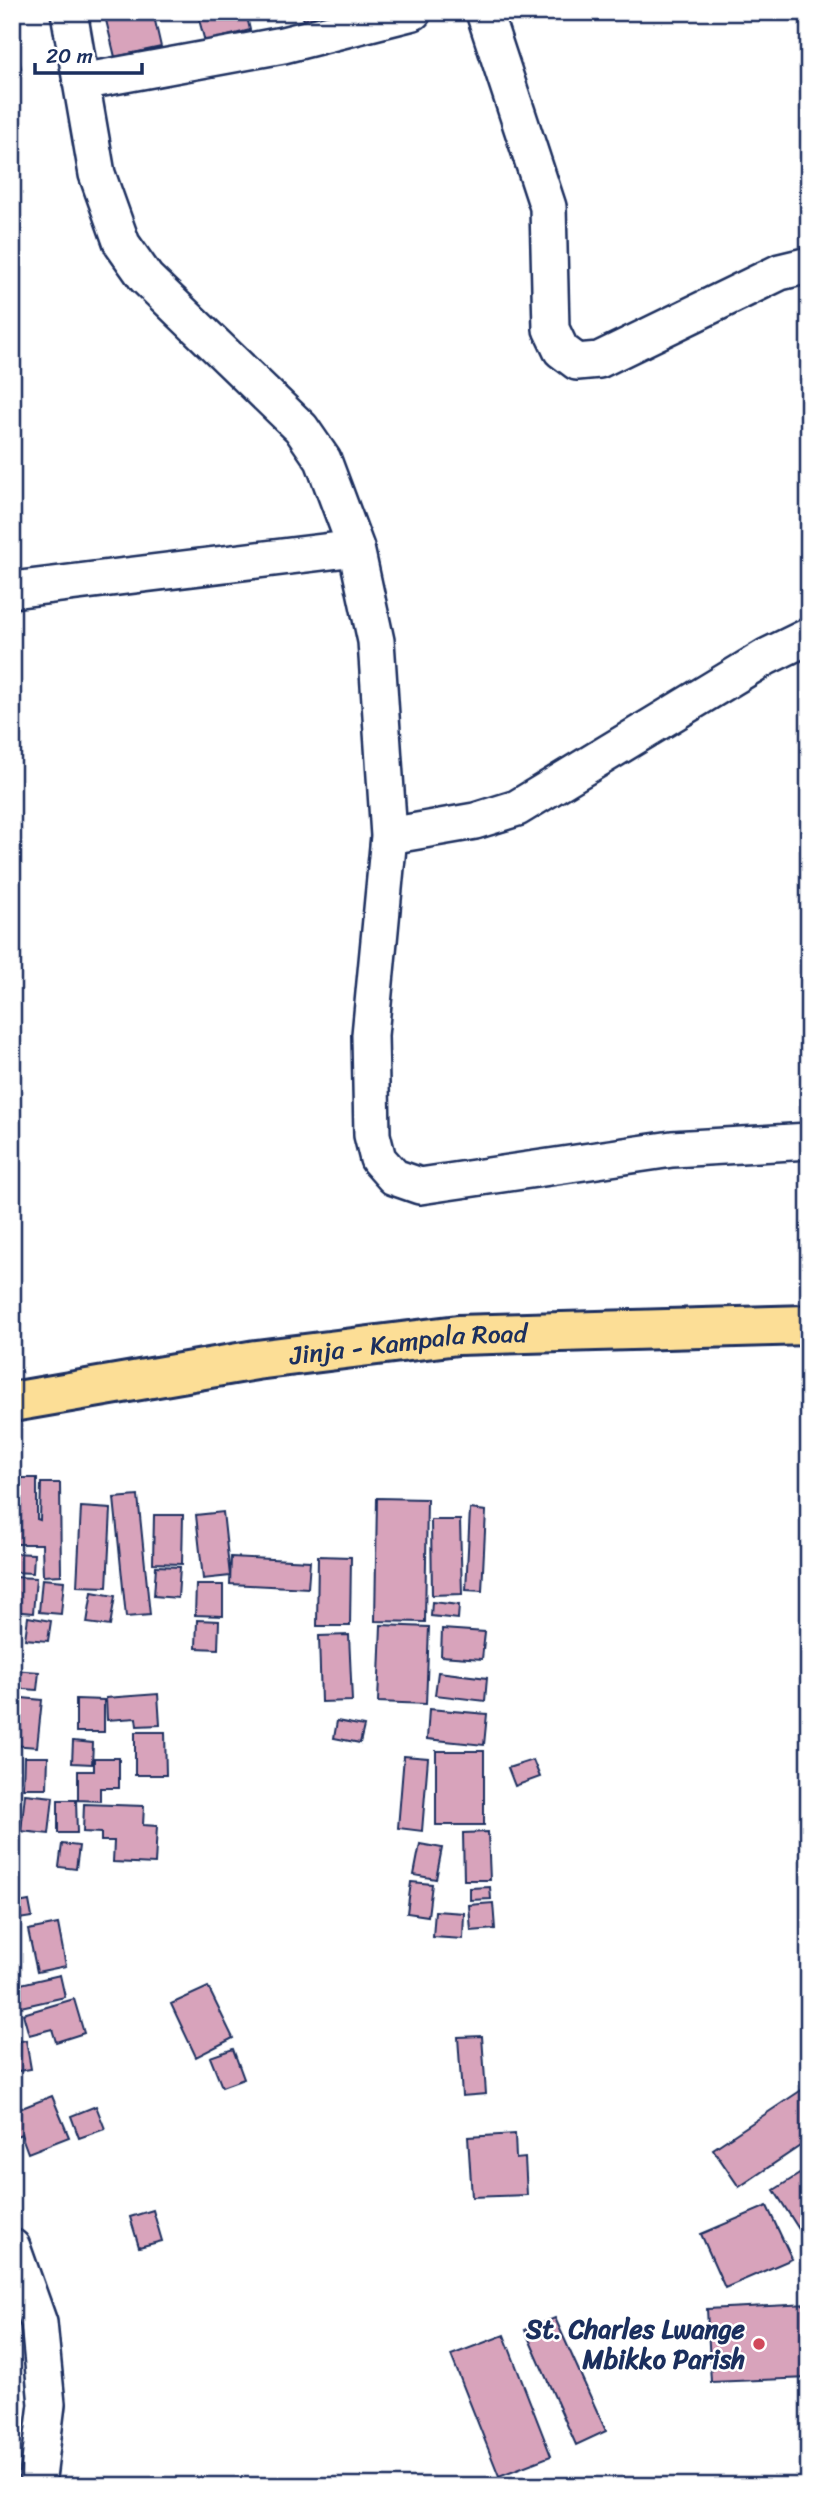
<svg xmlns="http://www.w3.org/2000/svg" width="821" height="2498" font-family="Sriracha,sans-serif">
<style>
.building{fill:#d8a3bb;stroke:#1b2f5e;stroke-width:2}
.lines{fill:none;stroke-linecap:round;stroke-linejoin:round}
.street-casing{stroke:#1b2f5e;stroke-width:40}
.highway-casing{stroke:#1b2f5e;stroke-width:44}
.street{stroke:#fff;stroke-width:35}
.highway{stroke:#fcde96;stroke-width:38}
.poi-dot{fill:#d1495b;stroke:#fff;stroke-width:2.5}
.labels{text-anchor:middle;stroke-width:5;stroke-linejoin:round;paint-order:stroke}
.street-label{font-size:26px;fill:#1b2f5e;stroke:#fff}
.poi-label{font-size:26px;font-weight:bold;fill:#1b2f5e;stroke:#fff;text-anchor:end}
</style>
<rect width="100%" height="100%" fill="#fff"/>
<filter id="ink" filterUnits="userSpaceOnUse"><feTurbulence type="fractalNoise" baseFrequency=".0143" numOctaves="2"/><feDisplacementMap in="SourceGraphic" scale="14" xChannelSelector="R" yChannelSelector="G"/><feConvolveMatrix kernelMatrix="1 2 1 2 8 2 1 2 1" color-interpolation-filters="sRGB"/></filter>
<g filter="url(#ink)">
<path class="building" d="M 104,12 L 153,12 L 161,47 L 115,57 Z
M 197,12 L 246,12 L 250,30 L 205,42 Z
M 301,12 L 321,12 L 321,15 L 304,20 Z
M 12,28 L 21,68 L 12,70 Z
M 12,1478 L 37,1478 L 37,1519 L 40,1520 L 41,1483 L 60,1483 L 61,1575 L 43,1576 L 42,1544 L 12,1544 Z
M 138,1496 L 150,1615 L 126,1617 L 114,1498 Z
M 377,1498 L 427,1499 L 425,1622 L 375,1621 Z
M 81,1507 L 111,1509 L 107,1587 L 77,1586 Z
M 470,1509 L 486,1511 L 482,1591 L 466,1590 Z
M 223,1512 L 230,1576 L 203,1579 L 196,1515 Z
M 154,1515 L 183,1515 L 182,1564 L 153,1563 Z
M 431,1520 L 460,1520 L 462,1594 L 432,1595 Z
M 12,1553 L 34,1554 L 33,1573 L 12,1572 Z
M 318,1556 L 351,1557 L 350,1626 L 317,1626 Z
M 231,1557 L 310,1561 L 308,1588 L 230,1584 Z
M 156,1566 L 180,1567 L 178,1598 L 154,1596 Z
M 12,1577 L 36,1578 L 33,1613 L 12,1611 Z
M 42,1579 L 64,1581 L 61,1614 L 39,1612 Z
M 196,1585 L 223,1585 L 223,1616 L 195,1615 Z
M 92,1592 L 115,1596 L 110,1626 L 87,1623 Z
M 432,1602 L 459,1605 L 458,1619 L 431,1616 Z
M 28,1617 L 51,1621 L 48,1641 L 25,1639 Z
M 12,1618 L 16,1618 L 16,1639 L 12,1639 Z
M 197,1620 L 219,1621 L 218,1649 L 196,1648 Z
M 381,1625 L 429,1627 L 426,1704 L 378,1702 Z
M 442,1629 L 485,1632 L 482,1659 L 441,1656 Z
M 349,1635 L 352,1701 L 321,1702 L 319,1636 Z
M 12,1670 L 39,1672 L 37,1690 L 12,1688 Z
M 438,1672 L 487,1678 L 485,1701 L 435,1695 Z
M 158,1694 L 160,1725 L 137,1726 L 136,1718 L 107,1720 L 106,1698 Z
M 12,1697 L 42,1700 L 37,1747 L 12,1745 Z
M 76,1699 L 104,1700 L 104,1732 L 76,1732 Z
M 429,1709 L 487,1714 L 484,1745 L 427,1739 Z
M 337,1721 L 364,1726 L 360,1743 L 334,1738 Z
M 135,1732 L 165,1732 L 166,1775 L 135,1775 Z
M 73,1741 L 93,1743 L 92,1764 L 72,1763 Z
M 436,1751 L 484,1751 L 484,1825 L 436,1825 Z
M 404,1756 L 428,1758 L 422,1831 L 398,1828 Z
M 24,1757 L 48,1757 L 47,1788 L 23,1788 Z
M 94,1758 L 119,1758 L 119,1788 L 100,1788 L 100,1801 L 78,1800 L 78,1771 L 94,1771 Z
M 533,1760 L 540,1777 L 515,1786 L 508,1768 Z
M 25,1794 L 53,1797 L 49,1834 L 21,1831 Z
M 58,1800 L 76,1800 L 77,1833 L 58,1833 Z
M 84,1804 L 144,1806 L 143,1825 L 157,1826 L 155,1864 L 113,1862 L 114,1841 L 101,1841 L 101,1833 L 83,1832 Z
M 488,1832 L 490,1880 L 464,1880 L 463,1833 Z
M 62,1844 L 79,1846 L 76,1869 L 59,1867 Z
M 420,1844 L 442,1848 L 436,1879 L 414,1875 Z
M 411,1882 L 432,1884 L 428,1916 L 407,1913 Z
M 490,1887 L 491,1899 L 470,1900 L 470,1888 Z
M 29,1901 L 32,1917 L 12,1920 L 12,1904 Z
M 493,1903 L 495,1929 L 471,1931 L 469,1905 Z
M 435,1911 L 464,1913 L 463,1939 L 433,1937 Z
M 58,1924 L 66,1966 L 37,1972 L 28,1930 Z
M 60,1975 L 65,1997 L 12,2009 L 12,1986 Z
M 208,1987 L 233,2038 L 196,2057 L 171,2004 Z
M 74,1999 L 84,2033 L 56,2042 L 52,2029 L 29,2035 L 23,2014 Z
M 482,2036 L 486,2094 L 462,2096 L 458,2037 Z
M 26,2040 L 31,2069 L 12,2072 L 12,2043 Z
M 233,2049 L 244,2079 L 222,2087 L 210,2057 Z
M 809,2085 L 809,2140 L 739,2187 L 713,2149 Z
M 52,2096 L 69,2137 L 28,2153 L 21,2134 L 12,2138 L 12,2112 Z
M 96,2106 L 105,2129 L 79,2138 L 71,2116 Z
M 515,2134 L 516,2159 L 525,2158 L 527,2195 L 472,2197 L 468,2137 Z
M 809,2168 L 809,2245 L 774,2190 Z
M 767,2206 L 792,2259 L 725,2288 L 701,2234 Z
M 153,2210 L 162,2241 L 139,2247 L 130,2217 Z
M 809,2304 L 809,2378 L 711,2382 L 707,2309 Z
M 555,2318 L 606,2431 L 576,2445 L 525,2330 Z
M 504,2335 L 551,2456 L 499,2476 L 451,2355 Z"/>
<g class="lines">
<g class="street-casing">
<path id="street" d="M 69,12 L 97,174 L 122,244 L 146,278 L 301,428 L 323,460 L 356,548 L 376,641 L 389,836 L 370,1035 L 372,1135 L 378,1159 L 394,1177 L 420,1186 L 672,1149 L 809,1141
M 484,12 L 548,207 L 551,329 L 561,350 L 577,362 L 599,360 L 780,272 L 809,265
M 81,82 L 283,45 L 413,12
M 12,590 L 356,548
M 389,836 L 475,821 L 517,808 L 766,657 L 809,636
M 12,2247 L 39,2323 L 47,2404 L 37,2486"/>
</g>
<g class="highway-casing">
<g id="highway">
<path id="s1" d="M 12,1402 L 256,1360 L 458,1335 L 809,1325"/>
</g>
</g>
<use href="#street" class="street"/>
<use href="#highway" class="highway"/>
</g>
</g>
<circle class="poi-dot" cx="759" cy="2344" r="7"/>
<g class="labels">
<g class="street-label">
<text dy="9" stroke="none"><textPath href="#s1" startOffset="401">Jinja - Kampala Road</textPath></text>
</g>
<g class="poi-label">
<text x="745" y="2338">St. Charles Lwange<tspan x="745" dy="30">Mbikko Parish</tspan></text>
</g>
</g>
<rect width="821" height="2498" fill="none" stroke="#fff" stroke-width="42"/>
<rect x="21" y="21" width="779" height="2456" fill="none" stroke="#1b2f5e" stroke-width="2.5" filter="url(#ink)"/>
<path d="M35 63v10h107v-10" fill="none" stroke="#1b2f5e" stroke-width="3.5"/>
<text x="46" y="63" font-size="21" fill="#1b2f5e" stroke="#ffffff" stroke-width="5" paint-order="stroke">20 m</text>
</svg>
